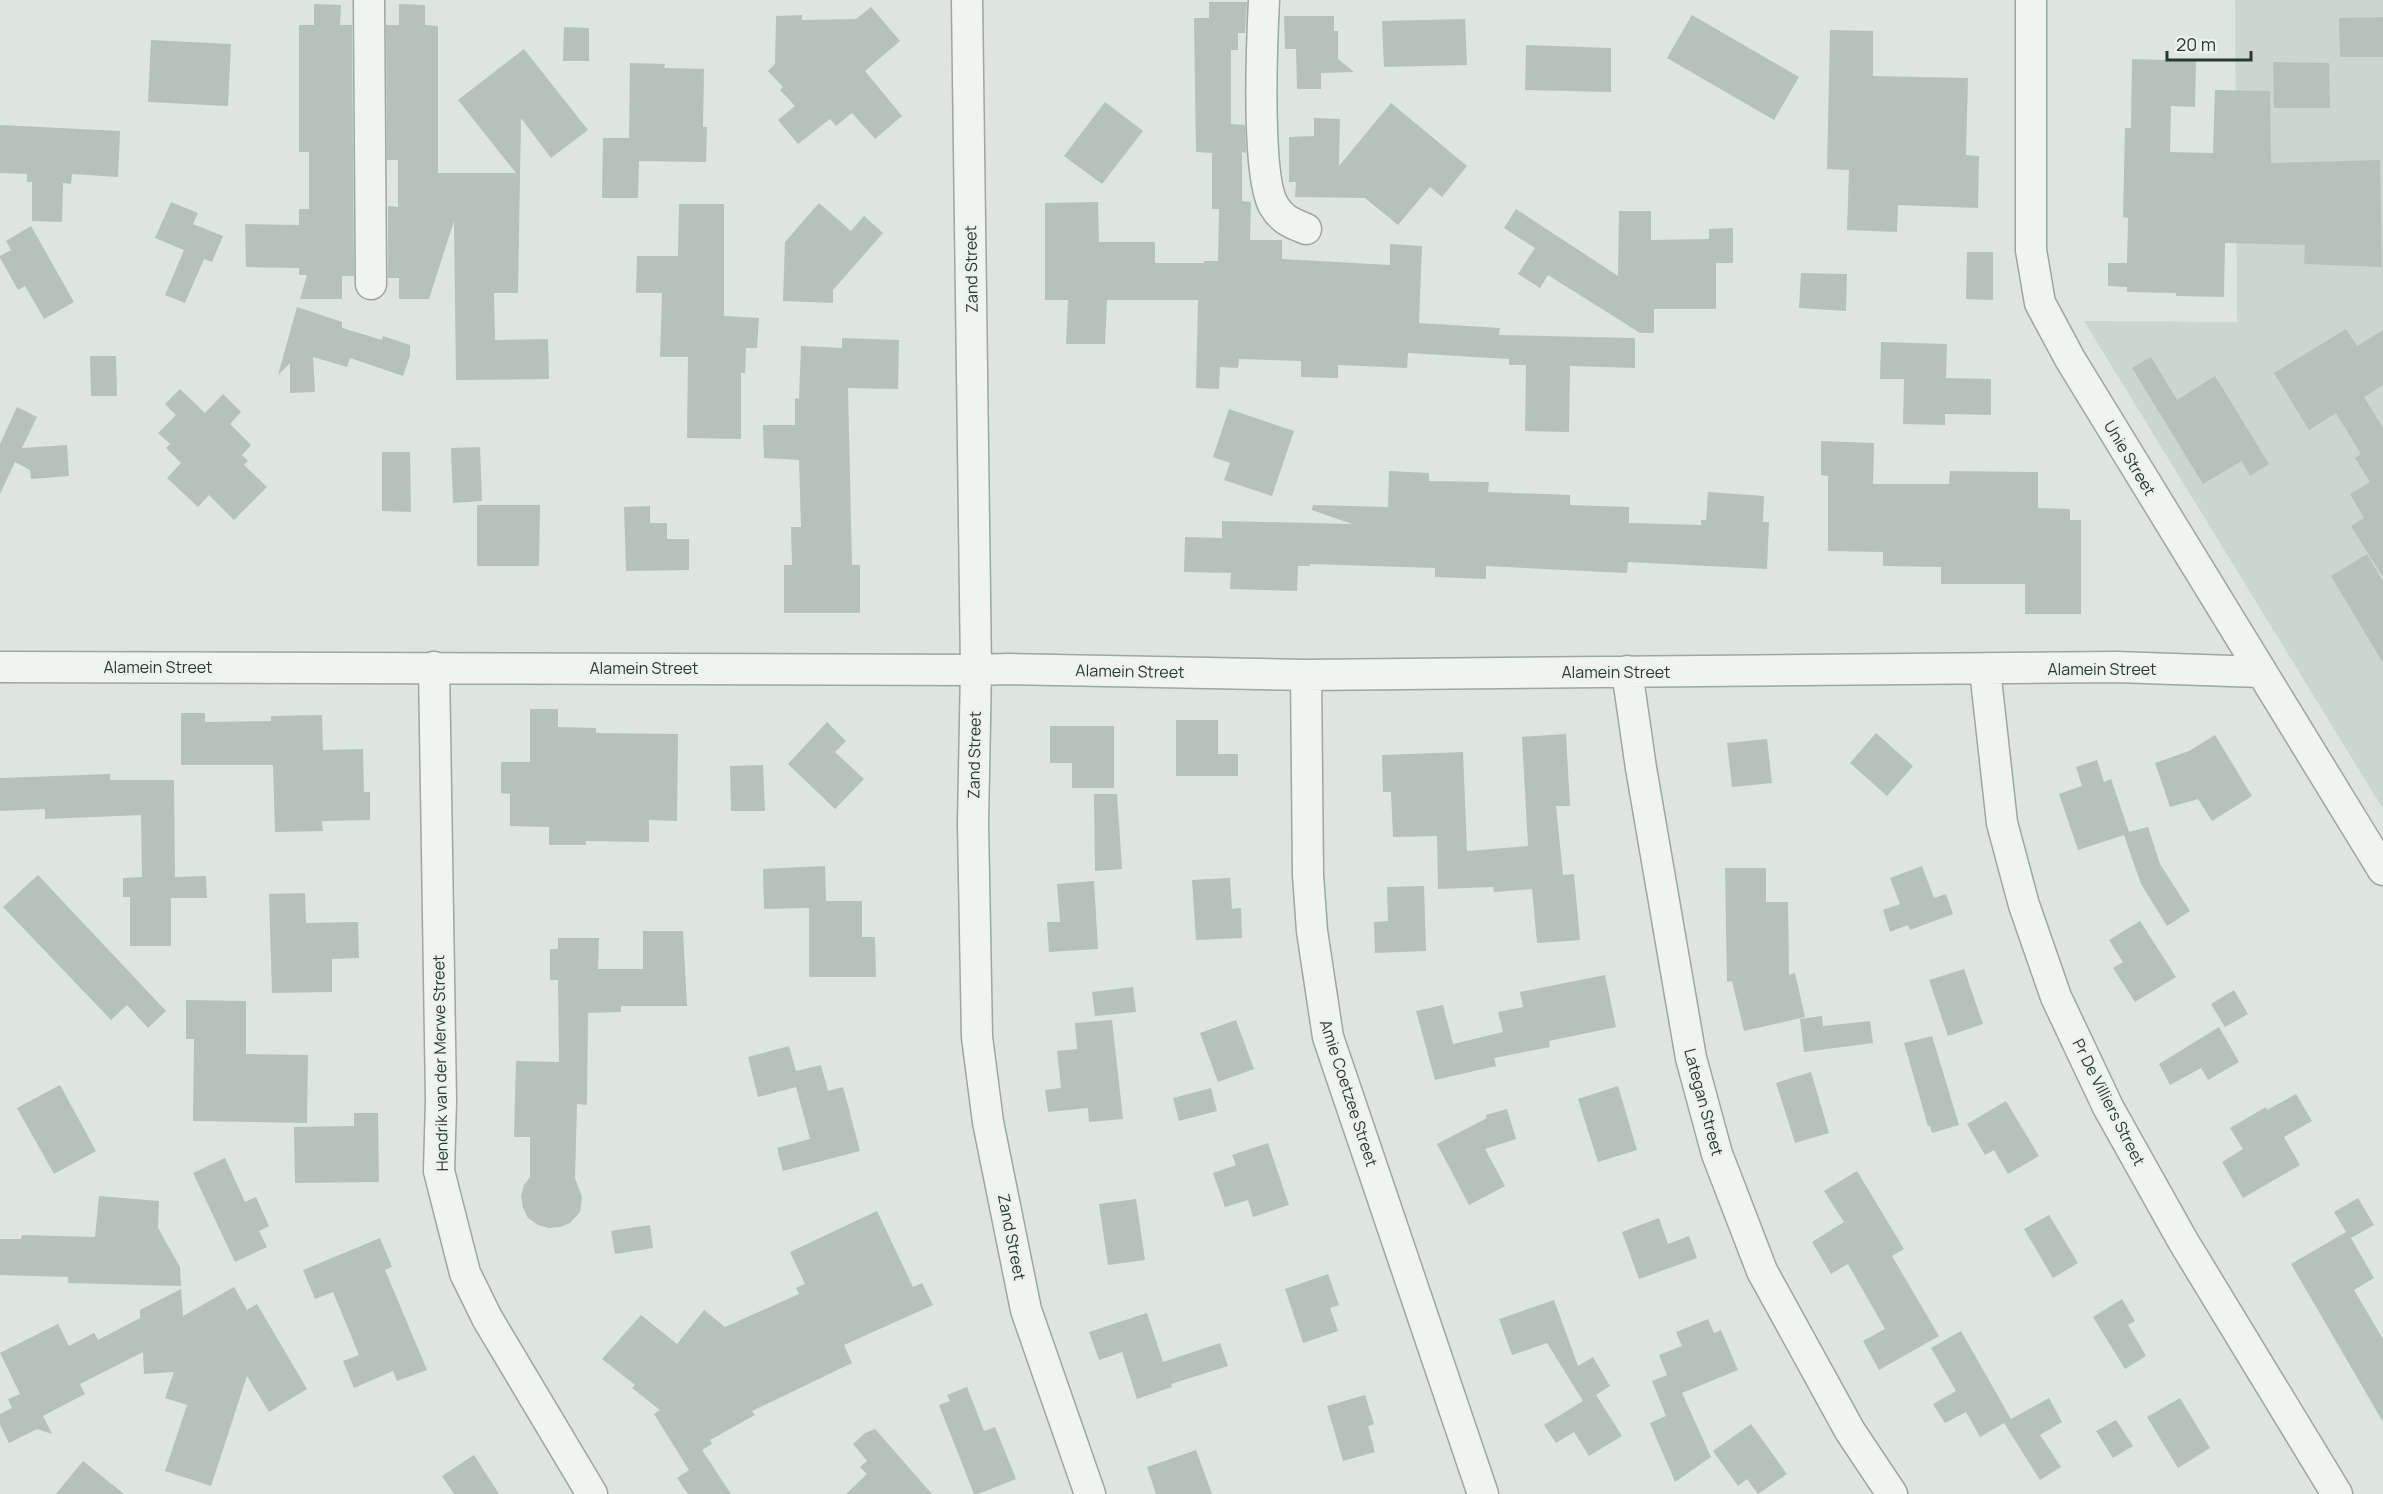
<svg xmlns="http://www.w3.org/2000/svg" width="2383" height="1494" font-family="Manrope,sans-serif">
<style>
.built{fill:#cbd6d0}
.building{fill:#b5c1ba}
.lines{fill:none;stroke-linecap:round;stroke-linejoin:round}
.minor-casing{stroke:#9ca7a1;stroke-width:33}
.minor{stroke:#eff4f1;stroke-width:30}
.labels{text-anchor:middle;stroke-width:6;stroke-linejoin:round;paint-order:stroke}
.street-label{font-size:16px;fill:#283a30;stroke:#ecf3ef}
</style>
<rect width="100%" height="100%" fill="#dde5e0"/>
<path class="built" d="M 2235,0 L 2383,0 L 2383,809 L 2084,321 L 2237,322 Z"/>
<path class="building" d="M 1209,2 L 1247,2 L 1245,33 L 1238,33 L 1238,50 L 1231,50 L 1231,124 L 1245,125 L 1246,153 L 1242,152 L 1242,201 L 1251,202 L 1250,240 L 1282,240 L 1282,259 L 1390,265 L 1390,244 L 1422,246 L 1419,323 L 1500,328 L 1499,335 L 1635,338 L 1635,368 L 1570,366 L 1569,432 L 1525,431 L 1526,365 L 1509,365 L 1509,359 L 1408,353 L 1407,368 L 1338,365 L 1338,378 L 1301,377 L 1301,361 L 1239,359 L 1238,368 L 1220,367 L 1219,389 L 1196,388 L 1198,300 L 1107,300 L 1105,344 L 1066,344 L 1068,300 L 1045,300 L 1045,203 L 1098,202 L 1099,242 L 1155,242 L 1155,263 L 1204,263 L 1204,261 L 1218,261 L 1219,209 L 1212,209 L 1212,153 L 1196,152 L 1194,18 L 1209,18 Z
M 314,4 L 341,5 L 340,25 L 352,25 L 354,276 L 342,276 L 342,299 L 300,299 L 307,275 L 299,275 L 299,268 L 246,267 L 245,224 L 299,225 L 299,209 L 309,209 L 309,152 L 299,152 L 299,25 L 314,25 Z
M 399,4 L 425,5 L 425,25 L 438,26 L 438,173 L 516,173 L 458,100 L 524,49 L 588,130 L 551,158 L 521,118 L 518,293 L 494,293 L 495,340 L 548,339 L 549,379 L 456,380 L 454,221 L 429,299 L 399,299 L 399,278 L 388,278 L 388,206 L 398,207 L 398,160 L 387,160 L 386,25 L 399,25 Z
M 871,7 L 900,41 L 865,71 L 902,116 L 875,139 L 852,113 L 836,126 L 830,119 L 798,144 L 778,120 L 795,106 L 780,90 L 783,87 L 768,71 L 775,64 L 776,16 L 802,15 L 802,20 L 856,19 Z
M 1692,15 L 1799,77 L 1774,120 L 1667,58 Z
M 1284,16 L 1334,16 L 1334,31 L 1338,31 L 1338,59 L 1354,72 L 1321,73 L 1321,89 L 1297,89 L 1296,49 L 1285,49 Z
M 2383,17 L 2383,57 L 2340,57 L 2339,18 Z
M 1465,19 L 1467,65 L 1384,67 L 1382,21 Z
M 564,27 L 589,28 L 589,61 L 563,61 Z
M 1830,30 L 1873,31 L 1873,76 L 1968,78 L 1966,155 L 1979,156 L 1978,208 L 1898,205 L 1897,232 L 1847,230 L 1849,170 L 1827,169 Z
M 151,40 L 231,44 L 228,106 L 148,102 Z
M 1526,45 L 1611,48 L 1611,92 L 1525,90 Z
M 2132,59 L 2196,61 L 2195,107 L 2171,106 L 2170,152 L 2213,153 L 2215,90 L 2270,91 L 2271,163 L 2380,160 L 2382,267 L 2304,264 L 2305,245 L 2225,243 L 2224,297 L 2176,296 L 2176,293 L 2127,292 L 2127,287 L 2108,286 L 2108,263 L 2127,263 L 2128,218 L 2123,217 L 2125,128 L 2131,128 Z
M 2273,62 L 2329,63 L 2330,108 L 2274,108 Z
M 630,63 L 665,64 L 664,68 L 704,69 L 703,127 L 707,127 L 706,162 L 639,161 L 638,198 L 602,198 L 603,138 L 629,138 Z
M 1105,102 L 1143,131 L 1102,184 L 1064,156 Z
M 1391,103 L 1467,166 L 1442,197 L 1430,187 L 1398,225 L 1365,198 L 1295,197 L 1296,182 L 1289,182 L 1289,137 L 1314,136 L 1314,118 L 1340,119 L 1339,166 Z
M 0,125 L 120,131 L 118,177 L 72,174 L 71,184 L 63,183 L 62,222 L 32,221 L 32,182 L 27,182 L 27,174 L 0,173 Z
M 171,202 L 198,213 L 193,224 L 223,236 L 212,262 L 204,259 L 185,303 L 165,295 L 184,250 L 155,238 Z
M 819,203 L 851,231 L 864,216 L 883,233 L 833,290 L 833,303 L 783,301 L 785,242 Z
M 679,204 L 724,204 L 724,316 L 759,318 L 757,348 L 746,348 L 745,373 L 741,373 L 741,439 L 687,438 L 688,357 L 660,357 L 662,293 L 636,293 L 637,256 L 678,256 Z
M 1516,209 L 1618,276 L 1619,211 L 1651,211 L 1651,240 L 1709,239 L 1709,229 L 1733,228 L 1733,263 L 1716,263 L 1716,309 L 1654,309 L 1654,333 L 1640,333 L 1548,275 L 1540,288 L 1518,274 L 1535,248 L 1504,228 Z
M 31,226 L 74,302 L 44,319 L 25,286 L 18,290 L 0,258 L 0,256 L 11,250 L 6,241 Z
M 1967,252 L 1993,252 L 1993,300 L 1966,299 Z
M 1801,273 L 1847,274 L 1846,311 L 1799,308 Z
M 297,307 L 342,322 L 342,328 L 382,340 L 383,336 L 410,345 L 410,356 L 403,376 L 350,358 L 347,367 L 313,357 L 315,392 L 290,393 L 290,363 L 278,375 Z
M 2346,329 L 2357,346 L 2383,330 L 2383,385 L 2364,397 L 2383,428 L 2383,577 L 2351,526 L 2364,518 L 2350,494 L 2370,482 L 2355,458 L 2361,454 L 2336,413 L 2309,430 L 2274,373 Z
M 842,338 L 899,340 L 898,389 L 848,388 L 852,565 L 860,565 L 860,613 L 784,613 L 784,565 L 792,565 L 791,527 L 801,527 L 799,460 L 764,458 L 763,425 L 795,425 L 795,398 L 799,399 L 801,346 L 842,348 Z
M 1881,342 L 1947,344 L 1946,378 L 1991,379 L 1991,415 L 1945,414 L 1945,425 L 1903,424 L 1904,379 L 1880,379 Z
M 90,356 L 116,356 L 117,396 L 91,396 Z
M 2151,357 L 2177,400 L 2215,376 L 2269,464 L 2250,476 L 2242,461 L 2203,484 L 2132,368 Z
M 180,389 L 205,413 L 223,394 L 241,412 L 230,424 L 251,445 L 242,455 L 248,461 L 244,465 L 267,487 L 234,520 L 209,495 L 198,507 L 167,478 L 181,463 L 166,448 L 170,444 L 158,433 L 176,415 L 165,404 Z
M 17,407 L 37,417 L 22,448 L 67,445 L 69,476 L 31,479 L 30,470 L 15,462 L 0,494 L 0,444 Z
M 1229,409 L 1294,431 L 1272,496 L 1224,480 L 1230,463 L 1213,457 Z
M 1821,441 L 1874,443 L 1873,484 L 1949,484 L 1950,471 L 2038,472 L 2038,508 L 2070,509 L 2070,520 L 2081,520 L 2081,614 L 2025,614 L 2025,584 L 1941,584 L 1941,567 L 1883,566 L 1883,552 L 1828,551 L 1828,476 L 1821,475 Z
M 480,447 L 482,501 L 453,503 L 451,448 Z
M 382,452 L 410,452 L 411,512 L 382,511 Z
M 1389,471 L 1429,473 L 1429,481 L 1489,482 L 1488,492 L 1570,495 L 1570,505 L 1629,507 L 1629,523 L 1701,525 L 1701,520 L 1706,520 L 1708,492 L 1764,496 L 1763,522 L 1769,522 L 1767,569 L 1628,562 L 1627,573 L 1486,566 L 1486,579 L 1435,577 L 1435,568 L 1310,564 L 1310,566 L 1298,566 L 1297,591 L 1230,589 L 1231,573 L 1184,572 L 1185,537 L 1222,538 L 1222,521 L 1352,524 L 1312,510 L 1313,505 L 1388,507 Z
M 477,505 L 540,505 L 539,566 L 477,566 Z
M 650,506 L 650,523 L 667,523 L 667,539 L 689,539 L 689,570 L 626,571 L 624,507 Z
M 2367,554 L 2383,582 L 2383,663 L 2331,576 Z
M 530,709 L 558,709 L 558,727 L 596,728 L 596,733 L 678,734 L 677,821 L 649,820 L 649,842 L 586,841 L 586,845 L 549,845 L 549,827 L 510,826 L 510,794 L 501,793 L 501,762 L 530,762 Z
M 181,713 L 205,713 L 205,722 L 271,721 L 271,716 L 322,715 L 323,750 L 363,749 L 364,792 L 370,792 L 370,820 L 322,821 L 323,831 L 275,832 L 273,765 L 181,765 Z
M 1176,720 L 1218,720 L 1218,754 L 1238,754 L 1238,776 L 1176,776 Z
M 827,722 L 846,741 L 835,752 L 864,779 L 835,809 L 788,764 Z
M 1050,726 L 1114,726 L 1114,788 L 1072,788 L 1072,763 L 1050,763 Z
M 1876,733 L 1913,766 L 1887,796 L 1850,763 Z
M 1566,734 L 1570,806 L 1556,806 L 1563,875 L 1574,874 L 1580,940 L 1537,943 L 1532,889 L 1494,892 L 1493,887 L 1438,889 L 1437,836 L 1393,837 L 1391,792 L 1383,792 L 1382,755 L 1463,752 L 1467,851 L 1528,846 L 1522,737 Z
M 2215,735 L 2252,796 L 2212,821 L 2198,799 L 2170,807 L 2155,763 L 2189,751 Z
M 1767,739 L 1772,783 L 1732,787 L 1727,743 Z
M 2097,760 L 2104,782 L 2111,779 L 2129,832 L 2148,827 L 2160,864 L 2190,911 L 2167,926 L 2141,884 L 2124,835 L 2078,850 L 2059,794 L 2082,786 L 2076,767 Z
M 763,765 L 765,811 L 731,811 L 730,766 Z
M 110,774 L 110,780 L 174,780 L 175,877 L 206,876 L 207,898 L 171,898 L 171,946 L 130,946 L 130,897 L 123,897 L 123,878 L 142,877 L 141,815 L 45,819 L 45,809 L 0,811 L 0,778 Z
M 1094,794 L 1117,794 L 1122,869 L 1095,871 Z
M 825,866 L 826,901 L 862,901 L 862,937 L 875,937 L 876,977 L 809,977 L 809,908 L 764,909 L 763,869 Z
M 1922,866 L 1934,898 L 1946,894 L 1953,914 L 1910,930 L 1908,925 L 1890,932 L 1883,910 L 1900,904 L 1890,878 Z
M 1725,868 L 1766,868 L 1766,902 L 1788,902 L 1789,975 L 1795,973 L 1805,1017 L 1744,1031 L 1732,981 L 1727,982 Z
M 38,875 L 166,1011 L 148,1028 L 127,1005 L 111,1020 L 3,907 Z
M 1230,878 L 1232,909 L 1241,908 L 1242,938 L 1196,940 L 1192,880 Z
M 1094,881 L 1098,949 L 1049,952 L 1047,922 L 1060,922 L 1057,884 Z
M 1424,886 L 1426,951 L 1375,953 L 1374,922 L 1388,921 L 1387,887 Z
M 305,893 L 306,923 L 358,922 L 359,958 L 332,959 L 332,992 L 272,993 L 269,894 Z
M 2140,921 L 2176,977 L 2135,1002 L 2113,968 L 2123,962 L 2109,940 Z
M 643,931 L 683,931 L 687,1006 L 621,1006 L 621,1012 L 588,1013 L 587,1105 L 577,1104 L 575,1178 L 582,1197 L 580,1212 L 570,1223 L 560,1227 L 549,1228 L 538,1225 L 528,1218 L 523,1208 L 521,1196 L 524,1185 L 530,1177 L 530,1137 L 514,1137 L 516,1061 L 559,1062 L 558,980 L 550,980 L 550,949 L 558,949 L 558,938 L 599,938 L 598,969 L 643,969 Z
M 1964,969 L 1983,1024 L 1948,1036 L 1929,980 Z
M 1605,975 L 1616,1027 L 1549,1041 L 1550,1047 L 1494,1058 L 1496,1066 L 1435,1080 L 1416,1011 L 1443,1005 L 1453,1044 L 1503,1032 L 1498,1012 L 1523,1007 L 1520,992 Z
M 1133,987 L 1136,1012 L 1095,1016 L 1092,992 Z
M 2234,990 L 2248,1014 L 2225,1027 L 2211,1004 Z
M 186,1000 L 246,1001 L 246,1054 L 308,1055 L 307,1123 L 193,1121 L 194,1039 L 186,1039 Z
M 1822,1016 L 1823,1026 L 1870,1021 L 1873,1043 L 1804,1052 L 1800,1019 Z
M 1112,1020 L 1123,1119 L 1089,1122 L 1088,1108 L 1048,1112 L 1045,1090 L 1061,1088 L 1057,1051 L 1077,1049 L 1075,1023 Z
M 1236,1020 L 1254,1069 L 1218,1082 L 1200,1033 Z
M 2219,1027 L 2239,1062 L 2208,1080 L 2201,1068 L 2170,1085 L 2159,1064 Z
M 1932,1036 L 1959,1125 L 1932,1133 L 1930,1126 L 1928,1126 L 1904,1043 Z
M 789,1046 L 796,1071 L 821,1065 L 828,1091 L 843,1087 L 860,1151 L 783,1171 L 777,1148 L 810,1139 L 796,1087 L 758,1097 L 748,1057 Z
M 1811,1072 L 1829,1133 L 1795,1143 L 1776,1083 Z
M 60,1085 L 96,1151 L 54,1174 L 17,1108 Z
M 1618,1086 L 1637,1150 L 1598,1162 L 1578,1099 Z
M 1211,1088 L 1217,1111 L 1179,1121 L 1173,1098 Z
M 2296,1094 L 2312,1121 L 2284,1137 L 2300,1165 L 2243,1198 L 2222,1162 L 2243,1149 L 2230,1128 L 2266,1107 L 2267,1110 Z
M 2006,1101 L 2039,1156 L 2008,1174 L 1994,1150 L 1985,1155 L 1967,1124 Z
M 1507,1109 L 1516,1139 L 1485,1149 L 1505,1186 L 1469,1205 L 1437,1144 L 1487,1118 L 1486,1115 Z
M 354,1113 L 378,1113 L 379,1182 L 295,1183 L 294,1127 L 354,1126 Z
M 1268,1143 L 1289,1205 L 1253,1217 L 1248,1200 L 1225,1207 L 1213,1173 L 1236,1165 L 1232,1155 Z
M 225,1158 L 245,1202 L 256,1197 L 269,1226 L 259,1231 L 267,1247 L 235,1262 L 193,1173 Z
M 1857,1171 L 1904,1249 L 1892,1256 L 1939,1336 L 1879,1370 L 1863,1341 L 1885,1329 L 1848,1264 L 1831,1274 L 1812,1242 L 1844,1222 L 1824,1191 Z
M 99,1196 L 159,1201 L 158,1228 L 180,1267 L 181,1286 L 68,1283 L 68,1277 L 0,1275 L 0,1239 L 21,1239 L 22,1235 L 95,1237 Z
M 2358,1198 L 2374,1225 L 2351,1238 L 2374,1278 L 2354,1290 L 2383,1339 L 2383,1422 L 2291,1264 L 2346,1232 L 2334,1212 Z
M 1136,1199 L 1145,1260 L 1108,1265 L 1099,1204 Z
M 877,1211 L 913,1287 L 922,1283 L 933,1305 L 844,1345 L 852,1363 L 752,1411 L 755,1415 L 710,1440 L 712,1444 L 702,1450 L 731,1494 L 688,1494 L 677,1478 L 689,1470 L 654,1414 L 660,1410 L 632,1388 L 635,1385 L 602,1359 L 641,1315 L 677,1344 L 704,1310 L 725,1327 L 799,1294 L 796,1288 L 805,1284 L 790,1252 Z
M 2049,1215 L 2078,1263 L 2053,1278 L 2024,1229 Z
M 1659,1218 L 1668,1244 L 1689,1236 L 1697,1258 L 1639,1279 L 1622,1232 Z
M 650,1225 L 653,1248 L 615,1254 L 611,1231 Z
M 380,1238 L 392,1267 L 385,1270 L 427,1370 L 397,1381 L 393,1371 L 354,1388 L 343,1361 L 359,1355 L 333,1292 L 315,1299 L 303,1270 Z
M 1328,1274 L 1339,1305 L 1330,1308 L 1338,1331 L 1303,1343 L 1285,1289 Z
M 234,1287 L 247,1310 L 257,1304 L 307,1389 L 269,1412 L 247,1376 L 211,1486 L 165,1471 L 187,1405 L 165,1398 L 174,1372 L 144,1374 L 143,1352 L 80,1384 L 85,1394 L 43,1416 L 52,1434 L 37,1429 L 9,1443 L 0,1425 L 0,1414 L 12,1408 L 8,1399 L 20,1394 L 0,1353 L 58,1324 L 69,1346 L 94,1333 L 98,1340 L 140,1318 L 140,1310 L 181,1289 L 183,1316 Z
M 2122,1299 L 2135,1321 L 2128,1325 L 2146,1356 L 2125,1369 L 2093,1317 Z
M 1554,1300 L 1578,1366 L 1593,1357 L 1610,1386 L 1596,1395 L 1622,1436 L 1589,1456 L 1574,1432 L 1556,1443 L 1544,1425 L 1583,1401 L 1547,1343 L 1512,1355 L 1499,1319 Z
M 1147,1313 L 1163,1362 L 1220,1343 L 1228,1366 L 1171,1384 L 1172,1387 L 1137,1399 L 1122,1352 L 1099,1360 L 1089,1332 Z
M 1708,1319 L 1714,1333 L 1721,1330 L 1738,1370 L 1682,1393 L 1711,1457 L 1675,1482 L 1650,1423 L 1666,1416 L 1652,1381 L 1667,1375 L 1659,1355 L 1682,1346 L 1676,1332 Z
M 1961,1331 L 2011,1419 L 2049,1398 L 2062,1422 L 2040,1435 L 2061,1467 L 2040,1480 L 2004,1423 L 1980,1437 L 1966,1412 L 1945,1423 L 1933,1404 L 1956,1391 L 1931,1348 Z
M 967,1387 L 984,1431 L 995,1427 L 1016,1479 L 978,1494 L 974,1494 L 939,1405 L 950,1401 L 947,1395 Z
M 1365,1395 L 1374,1424 L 1368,1426 L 1375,1452 L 1343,1461 L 1327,1406 Z
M 2180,1398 L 2210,1448 L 2178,1468 L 2147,1417 Z
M 2116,1420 L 2133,1446 L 2113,1458 L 2096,1431 Z
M 1751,1424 L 1787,1474 L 1758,1494 L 1747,1479 L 1738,1486 L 1713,1451 Z
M 875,1429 L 932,1494 L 846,1494 L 867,1474 L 860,1467 L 867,1461 L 853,1444 L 865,1433 Z
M 1196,1450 L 1212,1494 L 1156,1494 L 1147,1467 Z
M 474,1455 L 499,1494 L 454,1494 L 442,1476 Z
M 83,1461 L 124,1494 L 56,1494 Z"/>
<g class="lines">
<g class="minor-casing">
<path id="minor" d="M 369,0 L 371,284
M 967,0 L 976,670 L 973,823 L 977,1037 L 988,1122 L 1026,1310 L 1090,1494
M 1264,0 C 1262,39 1256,177 1274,206 C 1282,220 1292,223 1306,229
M 2031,0 L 2031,250 L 2040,303 L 2070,359 L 2383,870
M 0,667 L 976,670 L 1008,669 L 1306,675 L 2116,667 L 2260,672
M 434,667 L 441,1100 L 439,1171 L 465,1273 L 487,1318 L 592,1494
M 1985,670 L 2002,823 L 2024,905 L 2056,997 L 2108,1107 L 2183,1241 L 2337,1494
M 1627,671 L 1641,768 L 1691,1058 L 1717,1154 L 1762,1271 L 1850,1431 L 1892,1494
M 1306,675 L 1308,875 L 1312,931 L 1328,1037 L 1483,1494"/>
</g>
<use href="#minor" class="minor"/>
</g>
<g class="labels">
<g class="street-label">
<text transform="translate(971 269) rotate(-91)" y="6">Zand Street</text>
<text transform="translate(2130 458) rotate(59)" y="6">Unie Street</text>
<text x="158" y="673">Alamein Street</text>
<text x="644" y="674">Alamein Street</text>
<text x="2102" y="675">Alamein Street</text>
<text transform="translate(1130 671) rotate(1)" y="6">Alamein Street</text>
<text x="1616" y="678">Alamein Street</text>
<text transform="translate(974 755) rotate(-89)" y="6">Zand Street</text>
<text transform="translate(440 1063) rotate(-91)" y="6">Hendrik van der Merwe Street</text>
<text transform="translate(1349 1093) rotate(72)" y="6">Amie Coetzee Street</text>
<text transform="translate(1704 1102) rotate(75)" y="6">Lategan Street</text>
<text transform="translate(2109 1102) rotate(63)" y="6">Pr De Villiers Street</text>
<text transform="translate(1012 1237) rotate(79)" y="6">Zand Street</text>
</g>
</g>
<path d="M2167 51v9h84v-9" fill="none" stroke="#283a30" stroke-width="3"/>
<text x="2176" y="51" font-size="18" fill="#283a30" stroke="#ecf3ef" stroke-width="4.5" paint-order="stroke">20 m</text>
</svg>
